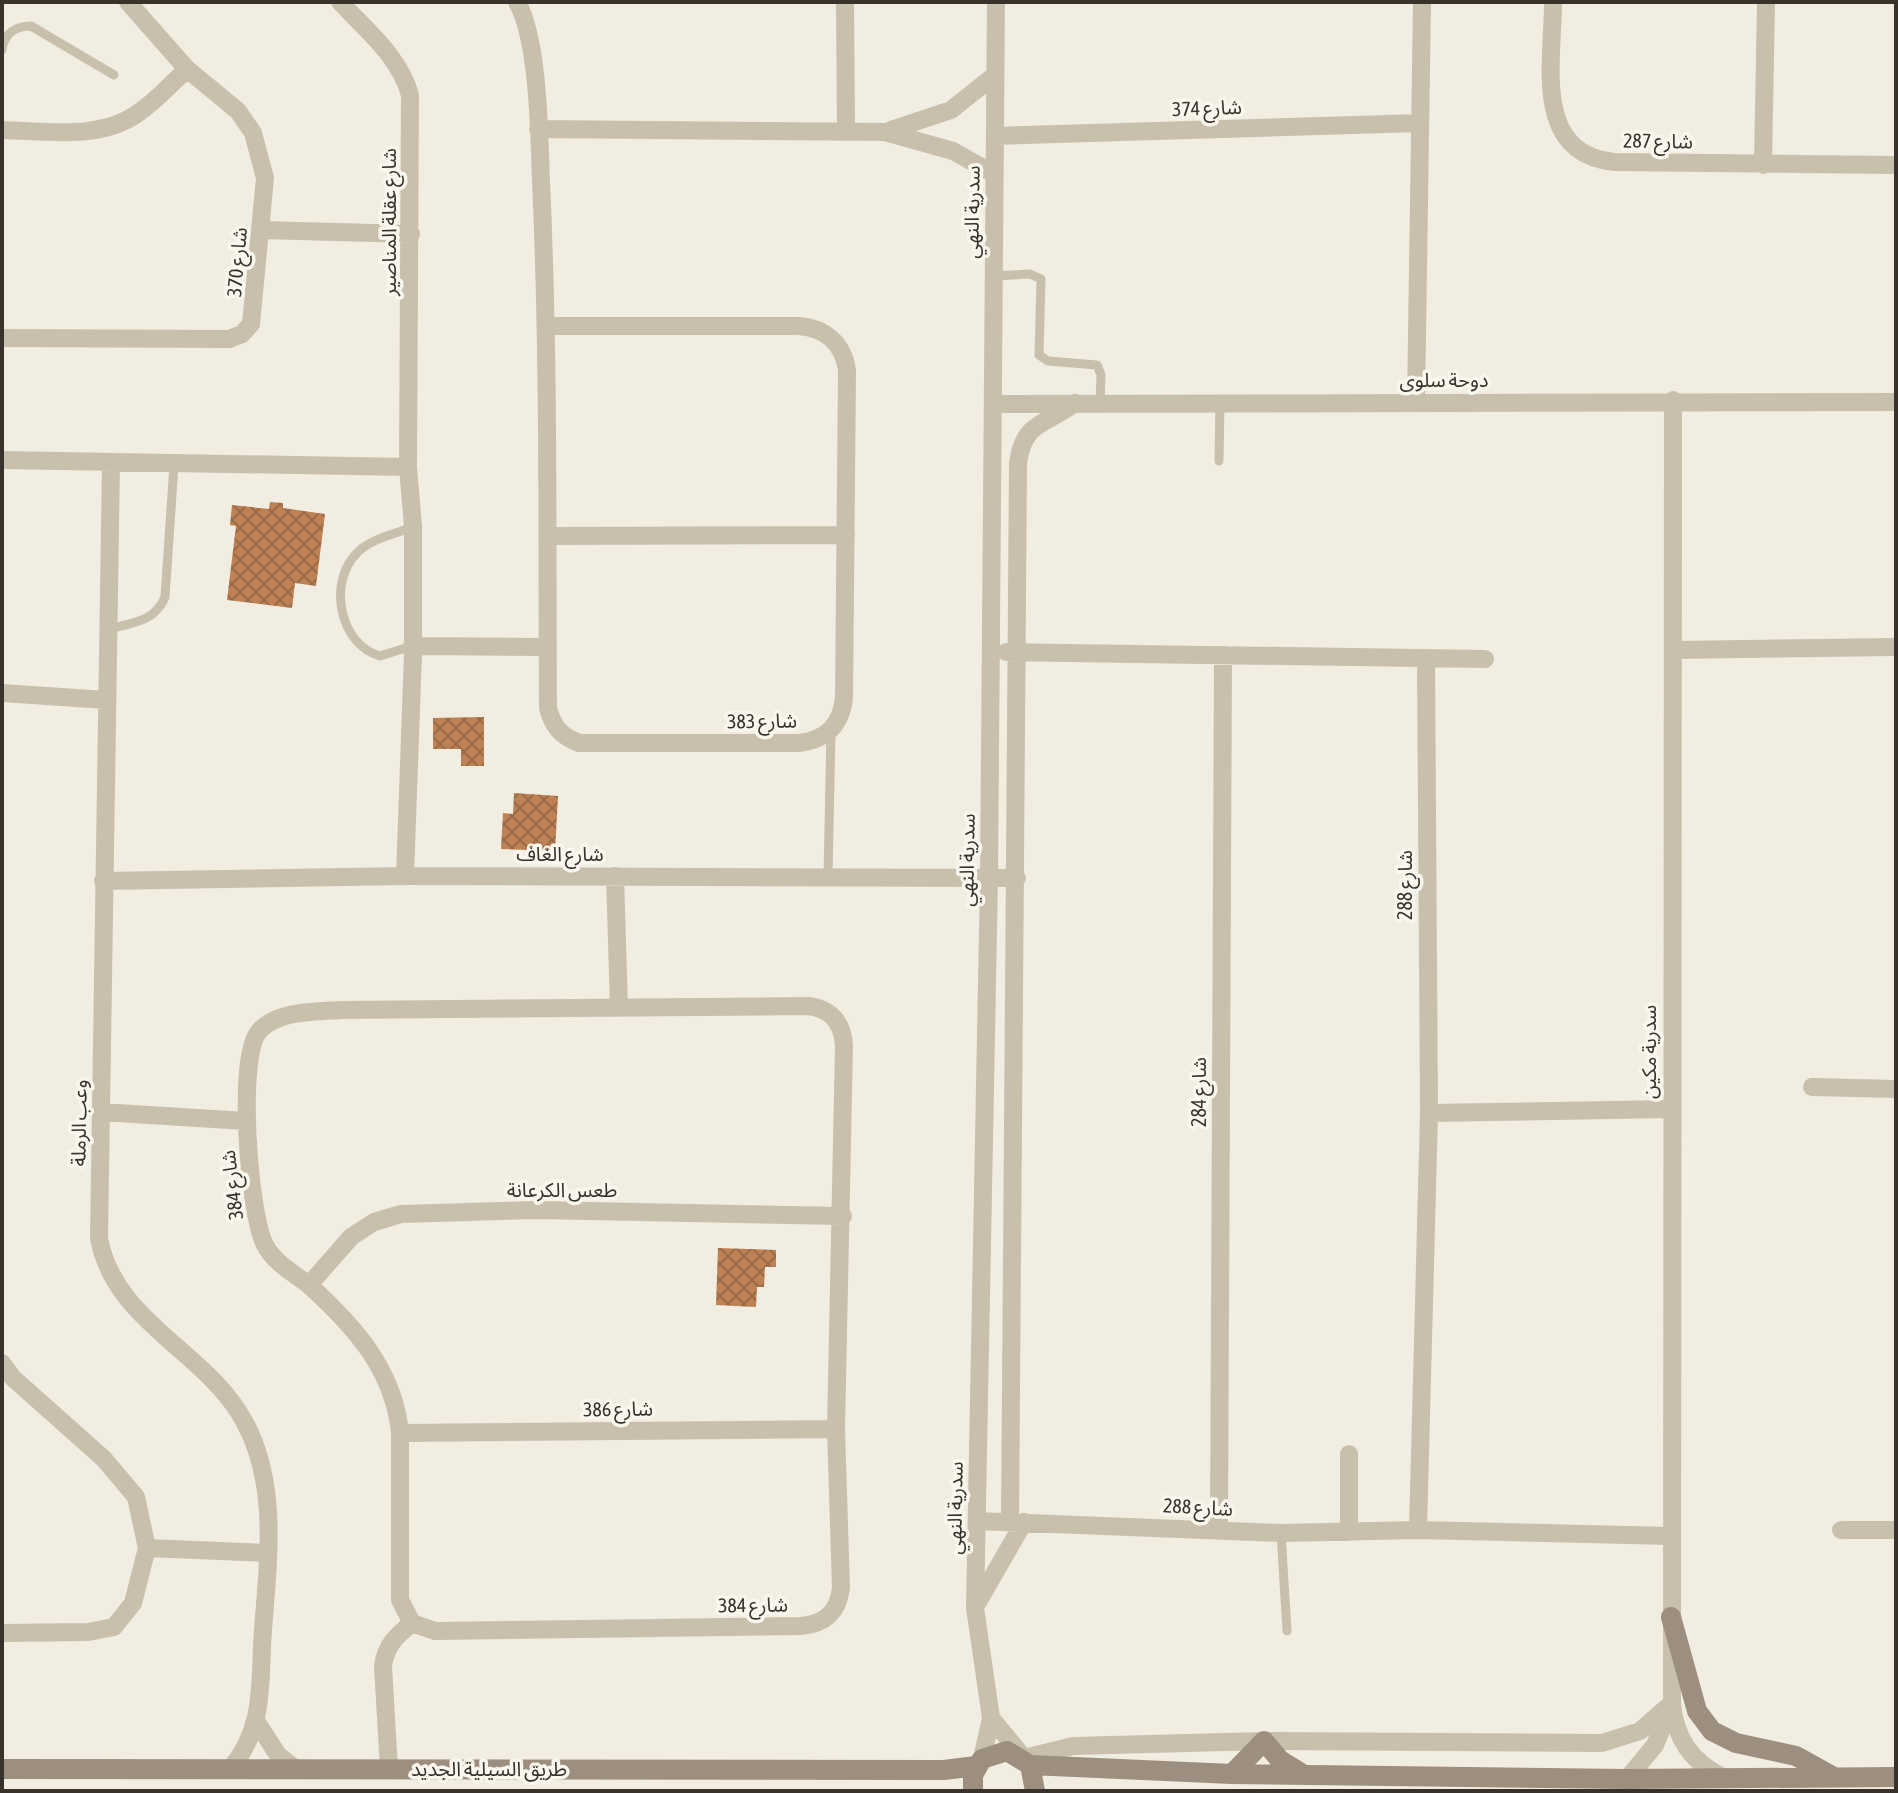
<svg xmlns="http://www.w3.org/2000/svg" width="1898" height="1793" font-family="'Asap Condensed','Noto Sans Arabic',sans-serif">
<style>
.building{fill:url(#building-cross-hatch)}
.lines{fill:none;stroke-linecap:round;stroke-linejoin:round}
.lane{stroke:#c9bfad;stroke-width:9}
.street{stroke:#c9bfad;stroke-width:18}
.secondary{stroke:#9d8f7f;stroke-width:20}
.labels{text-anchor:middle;stroke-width:7;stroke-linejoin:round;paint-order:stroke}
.street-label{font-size:20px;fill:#38322b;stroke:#f9f6ed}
</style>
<defs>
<pattern id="building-cross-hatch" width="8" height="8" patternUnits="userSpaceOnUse" patternTransform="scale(2)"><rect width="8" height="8" fill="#bd8154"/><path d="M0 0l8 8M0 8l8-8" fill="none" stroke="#9b6a46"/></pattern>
</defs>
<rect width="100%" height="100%" fill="#f2ede1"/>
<path class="building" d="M 270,502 L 283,503 L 283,508 L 325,514 L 316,586 L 295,583 L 292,608 L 227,600 L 236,526 L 230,525 L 232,505 L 269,509 Z
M 484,717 L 484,766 L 461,766 L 461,749 L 433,749 L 433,718 Z
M 514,793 L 558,796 L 555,851 L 501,849 L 503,813 L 513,814 Z
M 718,1248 L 776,1250 L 776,1267 L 765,1267 L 764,1287 L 757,1287 L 756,1307 L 716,1305 Z"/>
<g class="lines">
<path class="lane" d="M 2,50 C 4,34 15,26 31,26 L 114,75
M 993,276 L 1030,274 L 1041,279 L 1039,355 L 1048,361 L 1097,365 L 1101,375 L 1100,402
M 1219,461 L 1220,402
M 108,629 C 132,623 155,622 165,597 L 174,465
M 412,646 L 380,656 C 340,645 327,583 357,553 C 370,539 395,534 413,527
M 828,877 L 831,731
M 1281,1533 L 1287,1631"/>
<path class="street" d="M 340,2 C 366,30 400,57 410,95 L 408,467 L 413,527 L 413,653 L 405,876
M 517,2 C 539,41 539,135 541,181 C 549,357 547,532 548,708 C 553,727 561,736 579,743 L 799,743 C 826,740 841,725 844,698 L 847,370 C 843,343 825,328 799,326 L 548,326
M 845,2 L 846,131
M 1553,2 C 1553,63 1532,153 1614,162 L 1896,165
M 538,129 L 885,132 L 953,151 L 994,174
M 2,130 C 48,131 102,141 141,111 C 158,99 172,83 187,69
M 891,130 L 951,110 L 995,75
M 995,136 L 1420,123
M 1763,165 L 1766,2
M 261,230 L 411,234
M 2,338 L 229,339 L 242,334 L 251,324 L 265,178 L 253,133 L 238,111 L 187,69 L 128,2
M 1673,400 L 1672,1703 C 1675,1738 1691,1761 1722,1777
M 1416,402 L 1422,2
M 993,404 L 1896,402
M 2,460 L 408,467
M 111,463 L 99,1238 C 114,1322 206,1351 244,1421 C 279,1484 268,1561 263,1630 C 259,1681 266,1726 231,1768
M 549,536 L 846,535
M 412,646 L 548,647
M 1674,650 L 1896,647
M 1006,652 L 1485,659
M 2,693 L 106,700
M 615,876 L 619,1007
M 103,881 L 405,876 L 1017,878
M 809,1006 C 831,1009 843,1023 844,1046 L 836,1429 L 841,1588 C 838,1612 825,1624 801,1626 L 435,1631 L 412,1623 L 400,1600 L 400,1433 C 394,1370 355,1327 310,1286 C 294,1273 275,1264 265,1245 C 249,1215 236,1054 260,1030 C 280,1010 315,1012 341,1010 Z
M 1812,1087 L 1896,1089
M 101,1112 L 246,1121
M 1429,1113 L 1671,1109
M 309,1285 L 351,1237 L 374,1222 L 401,1214 L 537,1210 L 843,1216
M 2,1363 L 13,1378 L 104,1459 L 136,1497 L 147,1548 L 133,1603 L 114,1627 L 88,1632 L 2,1633
M 400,1433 L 836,1429
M 1349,1454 L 1349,1532
M 977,1521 L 1281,1533 L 1418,1530 L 1670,1536
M 1010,1522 L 1018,464 C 1023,420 1047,425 1075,403
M 1219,1529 L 1223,655
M 1418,1530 L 1429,1113 L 1426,658
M 1841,1530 L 1896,1530
M 147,1548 L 268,1553
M 978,1602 L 1024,1522
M 991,1718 L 1024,1758 L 1073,1746 L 1264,1741 L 1602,1743 L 1640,1731 L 1672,1703
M 258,1724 L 278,1755 L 296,1769
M 982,1759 L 991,1718 L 975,1608 L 989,878 L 996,2
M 389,1769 L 383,1666 C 386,1645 396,1636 412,1623
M 1627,1779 L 1655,1745 L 1671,1706"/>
<path class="secondary" d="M 1671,1617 L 1697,1711 L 1712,1731 L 1736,1743 L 1796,1756 L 1832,1776
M 1030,1765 L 1232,1774 L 1627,1779 L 1896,1777
M 2,1769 L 944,1770 L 976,1766
M 1232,1774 L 1264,1741 L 1280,1760 L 1301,1773
M 973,1791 L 973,1775 L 982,1759 L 1007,1751 L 1030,1765 L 1035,1791"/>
</g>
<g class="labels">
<g class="street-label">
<text transform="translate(1207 108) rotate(-2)" y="7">شارع 374</text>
<text transform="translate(1658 141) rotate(1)" y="7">شارع 287</text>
<text transform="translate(972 212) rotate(-89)" y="7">سدرية النهي</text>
<text transform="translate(389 222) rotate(-90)" y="7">شارع عقلة المناصير</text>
<text transform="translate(237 262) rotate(-85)" y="7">شارع 370</text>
<text x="1444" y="387">دوحة سلوى</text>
<text transform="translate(762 721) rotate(-1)" y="7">شارع 383</text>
<text x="560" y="861">شارع الغاف</text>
<text transform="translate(967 860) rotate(-89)" y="7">سدرية النهي</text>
<text transform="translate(1405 885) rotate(-90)" y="7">شارع 288</text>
<text transform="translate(1649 1052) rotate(-90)" y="7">سدرية مكين</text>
<text transform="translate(1199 1092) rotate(-90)" y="7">شارع 284</text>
<text transform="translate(79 1123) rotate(-89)" y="7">وعب الرملة</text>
<text transform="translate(232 1185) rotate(-97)" y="7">شارع 384</text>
<text x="562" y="1197">طعس الكرعانة</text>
<text transform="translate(618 1409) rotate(-1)" y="7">شارع 386</text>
<text transform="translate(1198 1507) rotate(3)" y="7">شارع 288</text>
<text transform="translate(955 1508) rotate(-89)" y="7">سدرية النهي</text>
<text transform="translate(753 1605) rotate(-1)" y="7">شارع 384</text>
<text x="489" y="1776">طريق السيلية الجديد</text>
</g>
</g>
<rect width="1898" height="1793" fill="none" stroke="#38322b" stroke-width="8"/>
</svg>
